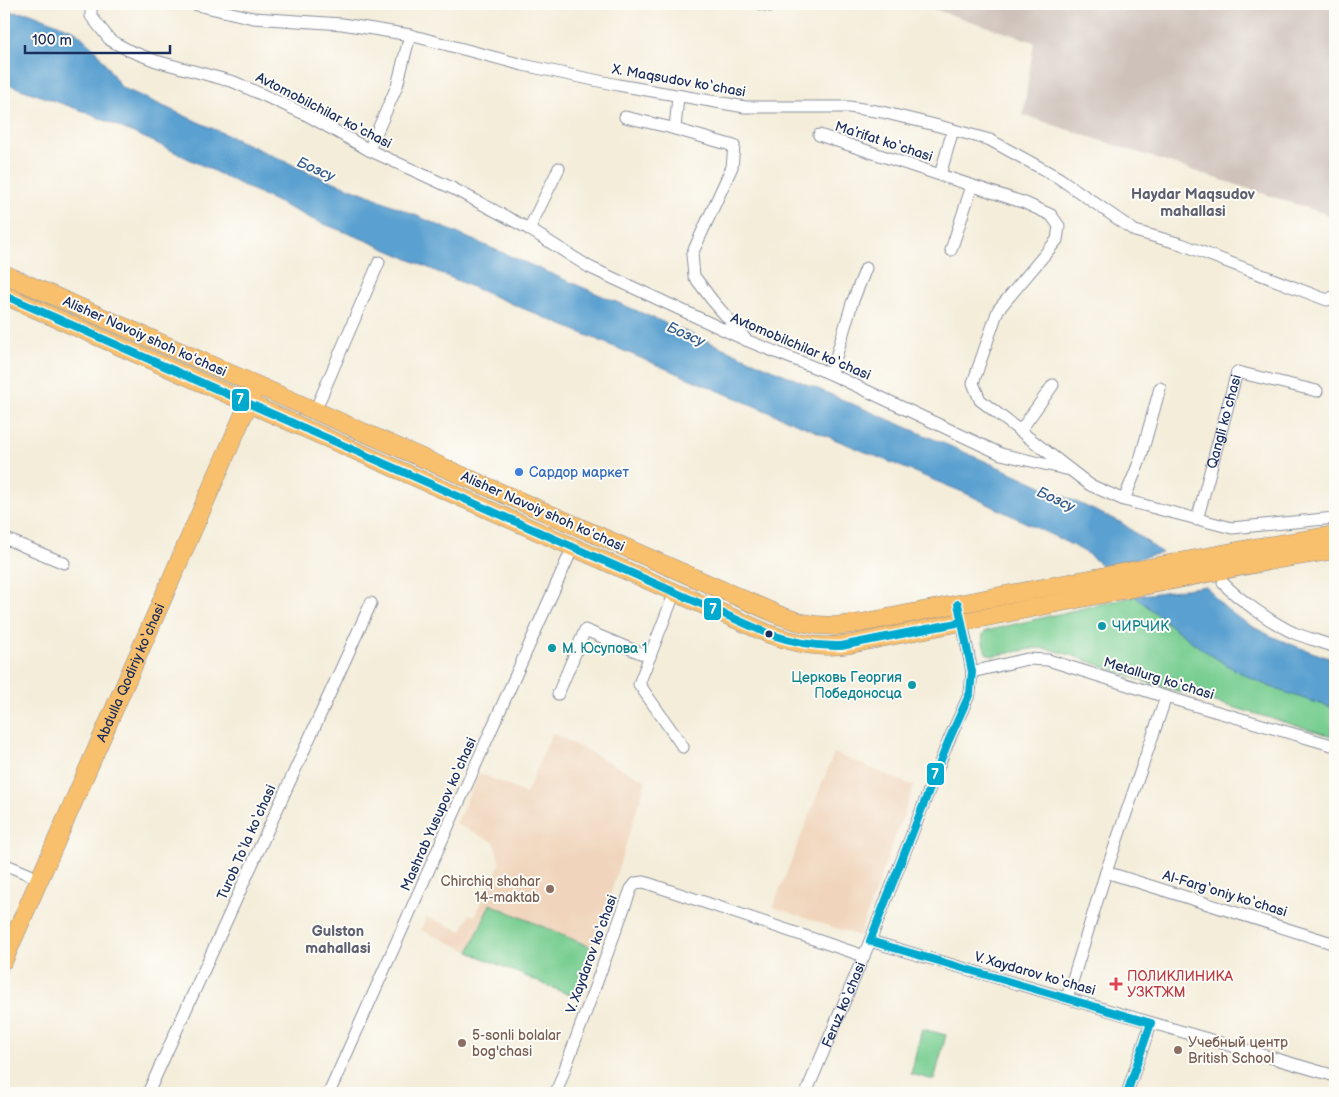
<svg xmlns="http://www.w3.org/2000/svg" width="1339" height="1097" font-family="'Balsamiq Sans',sans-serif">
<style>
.built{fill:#f0d5bc}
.industrial{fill:#cec1b9}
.green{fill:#78ce91;stroke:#4a7e78}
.water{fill:#5aa0d0;stroke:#3a6897}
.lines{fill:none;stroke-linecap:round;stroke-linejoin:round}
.street-casing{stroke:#888e9c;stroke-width:13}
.primary-casing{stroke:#888e9c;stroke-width:19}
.street{stroke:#fff;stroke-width:11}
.primary{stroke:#f8bf6c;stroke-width:18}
.bus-1-casing{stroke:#fdfcf7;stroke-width:11}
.bus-1{stroke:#00a9ce;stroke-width:8}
.shop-dot{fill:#3f7fe0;stroke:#fdfcf7;stroke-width:2}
.culture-dot{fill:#0f9aa8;stroke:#fdfcf7;stroke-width:2}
.bus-dot{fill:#1b2f5e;stroke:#fdfcf7;stroke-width:2}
.education-dot{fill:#8d6e63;stroke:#fdfcf7;stroke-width:2}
.health-dot{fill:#e0444e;stroke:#fdfcf7;stroke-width:2}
.labels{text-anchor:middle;stroke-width:4;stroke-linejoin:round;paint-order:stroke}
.street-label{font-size:14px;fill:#1b2f5e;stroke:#fdfcf7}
.shop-label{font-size:14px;fill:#366cbe;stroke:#fdfcf7;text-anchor:start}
.culture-label{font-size:14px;fill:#0d838f;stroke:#fdfcf7;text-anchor:start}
.education-label{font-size:14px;fill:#785e54;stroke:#fdfcf7;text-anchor:start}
.health-label{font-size:14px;fill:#be3a42;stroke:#fdfcf7;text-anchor:start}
.water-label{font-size:15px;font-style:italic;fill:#345c8c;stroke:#fdfcf7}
.neighbourhood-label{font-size:15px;font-weight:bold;fill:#5e6070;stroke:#fdfcf7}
.line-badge{stroke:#fdfcf7;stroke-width:2}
.badge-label{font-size:14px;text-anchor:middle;font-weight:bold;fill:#fff}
</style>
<rect width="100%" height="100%" fill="#fdfcf7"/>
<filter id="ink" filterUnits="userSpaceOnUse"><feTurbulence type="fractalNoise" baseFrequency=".02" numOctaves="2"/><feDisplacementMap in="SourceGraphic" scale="10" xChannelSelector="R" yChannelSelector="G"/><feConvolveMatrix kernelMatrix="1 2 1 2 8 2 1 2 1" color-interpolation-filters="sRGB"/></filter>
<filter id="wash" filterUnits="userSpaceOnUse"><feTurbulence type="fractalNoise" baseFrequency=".0096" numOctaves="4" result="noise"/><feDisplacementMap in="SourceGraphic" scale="20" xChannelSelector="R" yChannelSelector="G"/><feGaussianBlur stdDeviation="1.12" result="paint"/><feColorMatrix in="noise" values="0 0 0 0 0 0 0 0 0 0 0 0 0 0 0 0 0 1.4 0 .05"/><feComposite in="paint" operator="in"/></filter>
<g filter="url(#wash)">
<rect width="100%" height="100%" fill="#f4edda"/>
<path class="built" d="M 552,733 L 646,781 L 577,999 L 421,930 L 426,917 L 462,931 L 470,914 L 475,916 L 500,864 L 494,842 L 456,824 L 479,773 L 526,794 Z
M 834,753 L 914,786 L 859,936 L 773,907 Z"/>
<path class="industrial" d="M 918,4 L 1335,4 L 1335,217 L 1023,115 L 1034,42 Z"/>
<path class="green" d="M 1135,596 C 1170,625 1204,654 1245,675 C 1274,690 1304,699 1335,708 L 1335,737 L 1143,681 L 1071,655 L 1049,649 L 1037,648 L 992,656 L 986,653 C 984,645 979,635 986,631 Z
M 490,904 L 593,948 L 572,996 L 469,952 Z
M 922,1029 L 946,1035 L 934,1080 L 911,1074 Z"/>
<path class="water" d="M 4,12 L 31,13 L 75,31 L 96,50 L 121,87 L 313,174 L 371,196 L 1017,475 L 1122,523 L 1162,553 L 1103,566 L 1085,552 L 1072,545 L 965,493 L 800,425 L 472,287 L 365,240 L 314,220 L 152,141 L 83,111 L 4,83 Z
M 1206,586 C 1211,592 1215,598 1221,604 C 1251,632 1297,647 1335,660 L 1335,708 C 1304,699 1274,690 1245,675 C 1204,654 1170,625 1135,596 Z"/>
</g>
<g filter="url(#ink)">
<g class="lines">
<g class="street-casing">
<g id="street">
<path d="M 91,4 L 91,16 L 110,40 L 128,50 L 156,61 L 234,82 L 307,115 L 369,150 L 452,188 L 529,229 L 589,267 L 748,341 L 831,374 L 1001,454 L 1070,470"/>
<path d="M 193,4 L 253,18 L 342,24 L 410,35 L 523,65 L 618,85 L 745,107 L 849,107 L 882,112 L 939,126 L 990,140 L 1059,178 L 1135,231 L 1181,244 L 1327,300 L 1335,296"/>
<path d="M 760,4 L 770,6 L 780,4"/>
<path d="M 625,117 L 668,127 L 734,146 L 732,167 L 692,254 L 694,276 L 712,300 L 744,337"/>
<path d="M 675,129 L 678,96"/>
<path d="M 819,135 L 1025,203 L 1051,215 L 1059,226 L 1057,240 L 998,310 L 973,383 L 980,400 L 1090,485 L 1124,500 L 1232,528 L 1335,518"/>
<path d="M 369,150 L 397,86 L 410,35"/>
<path d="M 940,175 L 953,130"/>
<path d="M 529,229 L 559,168"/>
<path d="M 951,250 L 972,186"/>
<path d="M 831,374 L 852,303 L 866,268"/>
<path d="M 315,411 L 379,262"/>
<path d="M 1020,431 L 1053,385"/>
<path d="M 1124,500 L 1140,460 L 1160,388"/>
<path id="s1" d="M 1197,520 L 1237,372 L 1317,391"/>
<path d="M 4,538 L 64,563"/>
<path d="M 1223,583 C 1238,599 1274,624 1294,633 C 1307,638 1322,642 1335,647"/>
<path d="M 675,592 L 639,684 L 683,747"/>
<path d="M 972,672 L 1027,659 L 1048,660 L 1166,697 L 1335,746"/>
<path d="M 558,694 L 585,630 L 650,657"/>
<path d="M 4,864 L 40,879"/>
<path d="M 1106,872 L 1335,944"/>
<path d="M 870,941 L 1335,1076"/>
<path d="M 1067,998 L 1106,872 L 1166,697"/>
<path d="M 148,1093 L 371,603"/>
<path d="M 329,1093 L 573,547"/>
<path d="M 556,1093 L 631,889 L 636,883 L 644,882 L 864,956"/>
<path id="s2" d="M 806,1093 L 870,941 L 948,742 L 970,693 L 972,672 L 962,622"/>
<path d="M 1127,1093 L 1151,1023"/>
</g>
</g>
<g class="primary-casing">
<g id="primary">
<path d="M 4,274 L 779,615 L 799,622 L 816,625 L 835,626 L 861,623 L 958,604 L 1253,548 L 1335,535"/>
<path d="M 4,295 L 769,634 C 798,644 820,649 851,644 L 1279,559 L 1335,550"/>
<path id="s3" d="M 4,960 L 253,393"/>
</g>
</g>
<use href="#street" class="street"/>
<use href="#primary" class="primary"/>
<g class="bus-1-casing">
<path id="bus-1" d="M 4,295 L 769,634 C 793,642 816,647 841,646 L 962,622
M 870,941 L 948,742 L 970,693 L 972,672 L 958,604
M 870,941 L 1151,1023
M 1127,1093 L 1151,1023"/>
</g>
<use href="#bus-1" class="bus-1"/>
</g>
</g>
<circle class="shop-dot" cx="519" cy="472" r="5"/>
<g class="culture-dot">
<circle cx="1102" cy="626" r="5"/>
<circle cx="552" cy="648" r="5"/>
<circle cx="912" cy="685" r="5"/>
</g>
<circle class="bus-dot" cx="769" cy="634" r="4.5"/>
<g class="education-dot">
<circle cx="550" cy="889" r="5"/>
<circle cx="462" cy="1043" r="5"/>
<circle cx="1178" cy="1050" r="5"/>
</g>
<path class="health-dot" d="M1113.5 976.5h5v5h5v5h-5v5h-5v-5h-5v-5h5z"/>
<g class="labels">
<g class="street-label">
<text transform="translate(679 80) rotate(10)" y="5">X. Maqsudov ko‘chasi</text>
<text transform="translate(324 110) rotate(27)" y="5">Avtomobilchilar ko‘chasi</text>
<text transform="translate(884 141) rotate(18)" y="5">Maʼrifat ko‘chasi</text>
<text transform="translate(145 336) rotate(24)" y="5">Alisher Navoiy shoh koʻchasi</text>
<text transform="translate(801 346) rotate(23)" y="5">Avtomobilchilar ko‘chasi</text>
<text dy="5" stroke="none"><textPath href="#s1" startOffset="102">Qangli ko‘chasi</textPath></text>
<text transform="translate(543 511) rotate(24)" y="5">Alisher Navoiy shoh koʻchasi</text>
<text dy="5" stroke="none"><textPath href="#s3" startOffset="314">Abdulla Qodiriy ko‘chasi</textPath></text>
<text transform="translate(1159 678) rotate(17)" y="5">Metallurg ko‘chasi</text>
<text transform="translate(438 814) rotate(-66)" y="5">Mashrab Yusupov ko‘chasi</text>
<text transform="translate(246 842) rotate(-66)" y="5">Turob To‘la ko‘chasi</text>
<text transform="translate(1225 893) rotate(17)" y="5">Al-Farg‘oniy ko‘chasi</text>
<text transform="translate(591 954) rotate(-70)" y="5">V. Xaydarov ko‘chasi</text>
<text transform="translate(1035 973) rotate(16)" y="5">V. Xaydarov ko‘chasi</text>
<text dy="5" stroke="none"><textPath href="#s2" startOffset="96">Feruz ko‘chasi</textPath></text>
</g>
<g class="shop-label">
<text x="529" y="477">Сардор маркет</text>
</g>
<g class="culture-label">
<text x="1112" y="631">ЧИРЧИК</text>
<text x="562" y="653">М. Юсупова 1</text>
<text x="902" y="682" text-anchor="end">Церковь Георгия<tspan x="902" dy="16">Победоносца</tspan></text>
</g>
<g class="education-label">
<text x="540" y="886" text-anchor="end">Chirchiq shahar<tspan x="540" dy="16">14-maktab</tspan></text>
<text x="472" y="1040">5-sonli bolalar<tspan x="472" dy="16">bog'chasi</tspan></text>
<text x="1188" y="1047">Учебный центр<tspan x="1188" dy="16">British School</tspan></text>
</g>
<g class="health-label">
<text x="1127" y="981">ПОЛИКЛИНИКА<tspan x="1127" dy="16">УЗКТЖМ</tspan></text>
</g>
<g class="water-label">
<text transform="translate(316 169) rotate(24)" y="5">Бозсу</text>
<text transform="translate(686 334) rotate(24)" y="5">Бозсу</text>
<text transform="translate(1056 499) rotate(25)" y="5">Бозсу</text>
</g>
<g class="neighbourhood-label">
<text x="1193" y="199">Haydar Maqsudov<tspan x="1193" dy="17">mahallasi</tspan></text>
<text x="338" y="936">Gulston<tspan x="338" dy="17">mahallasi</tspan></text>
</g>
</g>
<g class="line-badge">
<rect x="231" y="388" width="19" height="24" rx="5" fill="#00a9ce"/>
<rect x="703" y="597" width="19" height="24" rx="5" fill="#00a9ce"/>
<rect x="926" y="762" width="19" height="24" rx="5" fill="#00a9ce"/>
</g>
<g class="badge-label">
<text x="240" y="404">7</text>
<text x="713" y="614">7</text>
<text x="935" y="779">7</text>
</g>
<rect width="1339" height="1097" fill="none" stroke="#fdfcf7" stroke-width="20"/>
<path d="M25 45v8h145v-8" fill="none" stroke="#1b2f5e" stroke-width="2.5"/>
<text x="32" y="45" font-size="15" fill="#1b2f5e" stroke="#fdfcf7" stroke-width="4" paint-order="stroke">100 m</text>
</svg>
